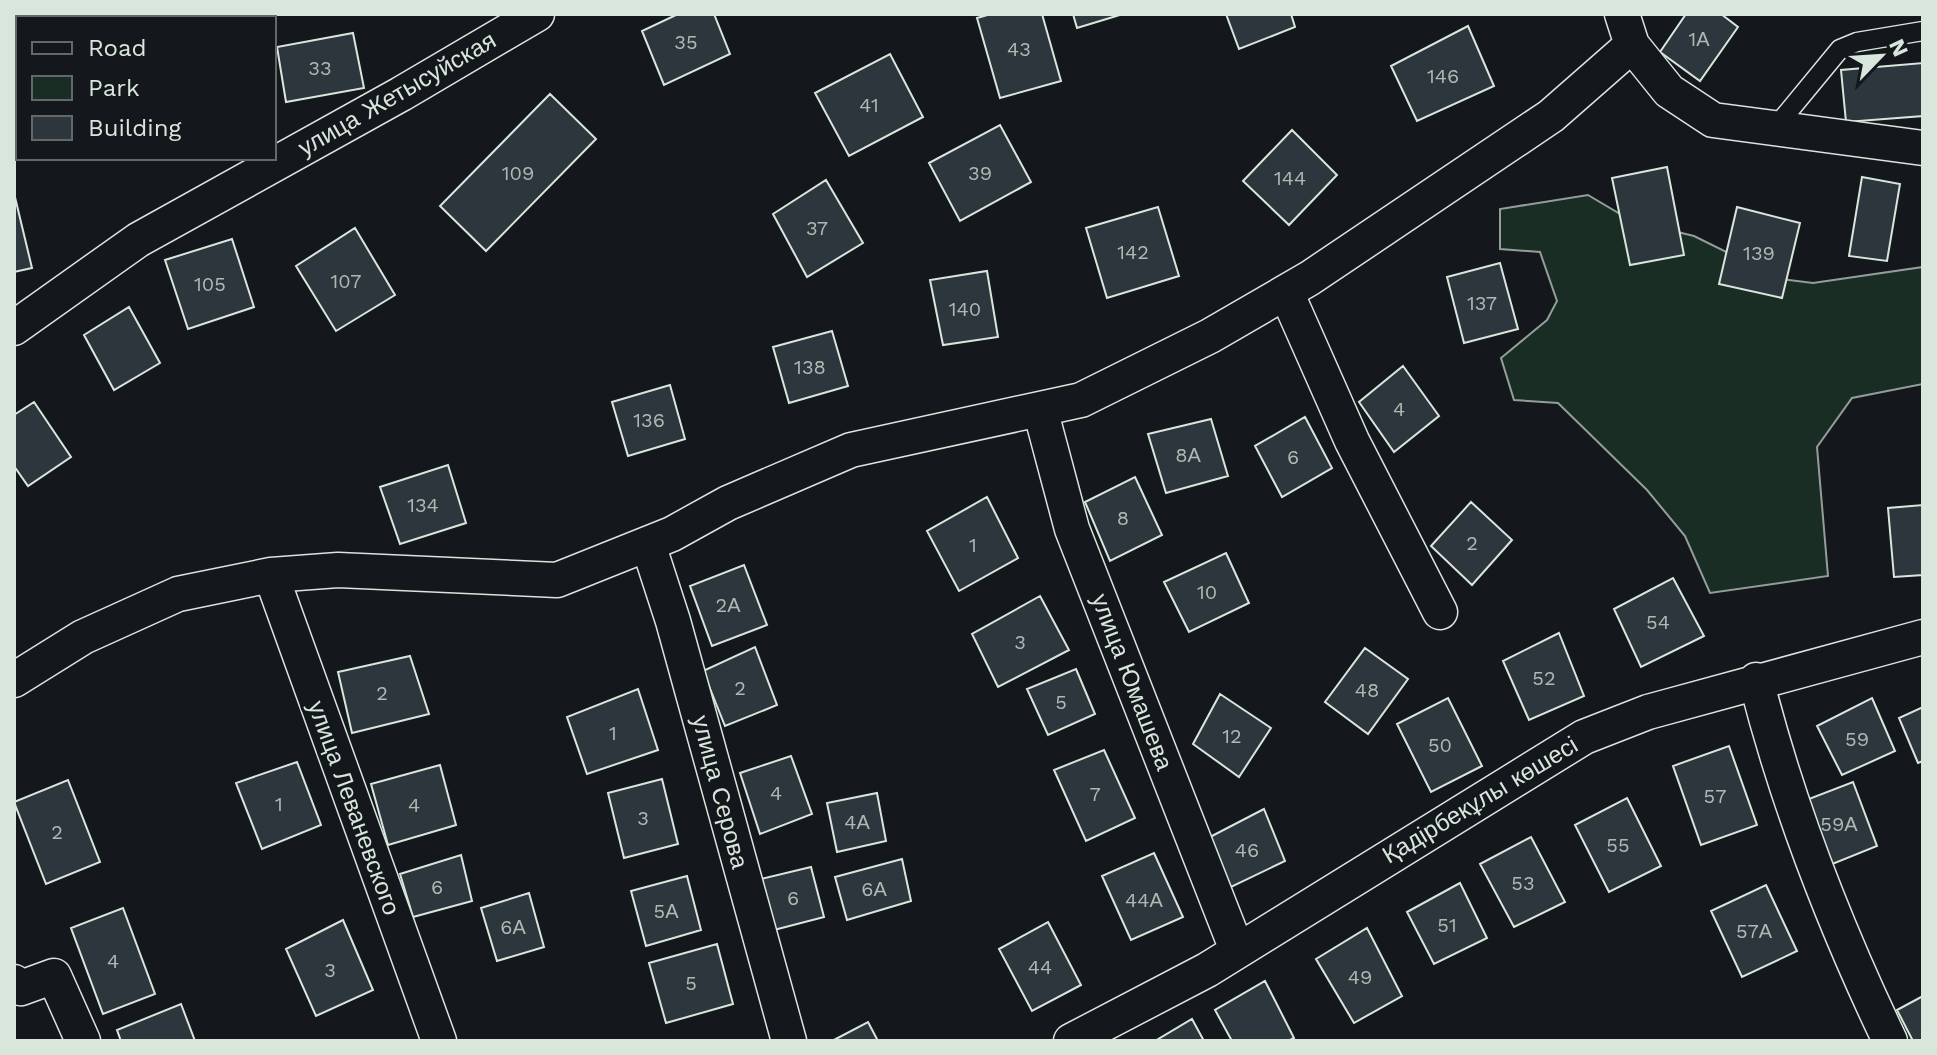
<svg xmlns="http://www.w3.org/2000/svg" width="1937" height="1055" font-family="'Work Sans',sans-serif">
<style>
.green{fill:#1a2d24;stroke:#939e99;stroke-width:2}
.building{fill:#2c363c;stroke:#d8e6dc;stroke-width:2}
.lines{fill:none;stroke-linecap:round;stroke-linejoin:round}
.lane-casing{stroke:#d8e6dc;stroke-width:21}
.street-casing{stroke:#d8e6dc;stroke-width:37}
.lane{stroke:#14181c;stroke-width:18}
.street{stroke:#14181c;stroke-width:34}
.labels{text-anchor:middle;stroke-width:6;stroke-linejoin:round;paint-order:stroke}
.number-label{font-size:20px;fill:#adbab4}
.street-label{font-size:24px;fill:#d8e6dc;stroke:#14181c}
</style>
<rect width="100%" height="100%" fill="#14181c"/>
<path class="green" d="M 1588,195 L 1632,221 L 1694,236 L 1781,279 L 1813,283 L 1923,267 L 1923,384 L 1852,398 L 1817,447 L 1828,576 L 1710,593 L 1685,536 L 1647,490 L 1558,403 L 1514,400 L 1501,358 L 1547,320 L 1557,301 L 1540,252 L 1500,249 L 1500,209 Z"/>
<path class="building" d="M 678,14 L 714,14 L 730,54 L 664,85 L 642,31 Z
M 991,14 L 1042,14 L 1061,81 L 1000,98 L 977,18 Z
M 1073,14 L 1123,14 L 1077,28 Z
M 1226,14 L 1291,14 L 1295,27 L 1239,49 Z
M 1686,14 L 1721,14 L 1738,27 L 1700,81 L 1660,52 Z
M 1468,26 L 1494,86 L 1417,121 L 1391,66 Z
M 353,33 L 364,88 L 286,102 L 277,47 Z
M 890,54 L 923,117 L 849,156 L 815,93 Z
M 1923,63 L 1923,116 L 1846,122 L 1841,70 Z
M 550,94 L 596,139 L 486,251 L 440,206 Z
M 1000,125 L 1031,182 L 960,221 L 929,163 Z
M 1292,130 L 1337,175 L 1289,225 L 1243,181 Z
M 1667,167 L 1684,255 L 1630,265 L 1612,178 Z
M 1862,177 L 1900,184 L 1887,261 L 1849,256 Z
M 826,180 L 863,243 L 807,277 L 773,214 Z
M 14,193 L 32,268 L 14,272 Z
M 1158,207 L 1179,276 L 1107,298 L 1086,228 Z
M 1737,207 L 1800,223 L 1782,298 L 1719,284 Z
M 355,228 L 395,295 L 336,331 L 296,266 Z
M 232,239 L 254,307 L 188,329 L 165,260 Z
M 1500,263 L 1518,329 L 1464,343 L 1447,277 Z
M 987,271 L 998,337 L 943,345 L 930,280 Z
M 129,307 L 160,363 L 114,390 L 84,335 Z
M 832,331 L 848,386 L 789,403 L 773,347 Z
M 1403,366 L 1439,416 L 1394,452 L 1359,402 Z
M 670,385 L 685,439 L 628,456 L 612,402 Z
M 34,402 L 71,457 L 28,486 L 14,466 L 14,415 Z
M 1305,417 L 1332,468 L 1282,497 L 1255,446 Z
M 1211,419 L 1228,476 L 1166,493 L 1148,434 Z
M 448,465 L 466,523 L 400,544 L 380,487 Z
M 1135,477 L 1162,535 L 1110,561 L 1085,502 Z
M 987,497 L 1018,558 L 959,591 L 927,531 Z
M 1471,502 L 1512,540 L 1472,585 L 1431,546 Z
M 1923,505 L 1923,575 L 1894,577 L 1888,508 Z
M 1226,553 L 1249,603 L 1189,632 L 1164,582 Z
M 744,565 L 767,625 L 712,646 L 690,586 Z
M 1673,578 L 1704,636 L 1641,667 L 1614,609 Z
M 1040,596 L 1069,650 L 998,687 L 972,634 Z
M 1559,633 L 1584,696 L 1529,720 L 1503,661 Z
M 755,647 L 777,705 L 725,726 L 703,671 Z
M 1365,648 L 1408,679 L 1368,734 L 1325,702 Z
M 410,656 L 429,714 L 352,733 L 338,672 Z
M 1076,669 L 1095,714 L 1048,735 L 1027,689 Z
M 638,689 L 658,750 L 587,774 L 567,717 Z
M 1220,694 L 1271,728 L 1239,777 L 1193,744 Z
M 1448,698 L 1482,766 L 1431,792 L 1397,724 Z
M 1872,698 L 1895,751 L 1842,775 L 1817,726 Z
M 1923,707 L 1923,761 L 1918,763 L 1899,718 Z
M 1729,746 L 1757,825 L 1701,845 L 1673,766 Z
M 1104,750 L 1135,818 L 1086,841 L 1054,770 Z
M 791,756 L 812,814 L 760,834 L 740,773 Z
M 297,762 L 321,825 L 262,849 L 236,783 Z
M 440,765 L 456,825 L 388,845 L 371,784 Z
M 662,779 L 678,844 L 624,858 L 608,793 Z
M 68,780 L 100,862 L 46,884 L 14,802 Z
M 1853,782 L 1877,846 L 1825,867 L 1801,802 Z
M 877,793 L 886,841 L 837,852 L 827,803 Z
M 1627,798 L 1661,866 L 1609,892 L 1575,825 Z
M 1264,809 L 1285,861 L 1231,887 L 1208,838 Z
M 1531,837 L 1565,902 L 1514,927 L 1480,864 Z
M 1154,853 L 1183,917 L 1131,940 L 1102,876 Z
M 461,855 L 472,901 L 413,917 L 400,874 Z
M 902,859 L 911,901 L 847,920 L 835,877 Z
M 811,867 L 824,917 L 774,930 L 761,879 Z
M 687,876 L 701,930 L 646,946 L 631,891 Z
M 1460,883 L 1487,938 L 1434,964 L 1407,912 Z
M 1766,885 L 1797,951 L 1742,977 L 1711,911 Z
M 529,893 L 544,947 L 497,961 L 481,908 Z
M 123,908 L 155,994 L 103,1014 L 71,928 Z
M 343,920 L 373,990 L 316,1016 L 286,949 Z
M 1048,922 L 1081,985 L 1032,1011 L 999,949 Z
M 1367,928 L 1402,996 L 1354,1023 L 1316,959 Z
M 717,944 L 733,1004 L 666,1023 L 649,963 Z
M 1265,981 L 1294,1038 L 1288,1041 L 1232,1041 L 1215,1010 Z
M 1923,996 L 1923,1041 L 1913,1041 L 1897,1010 Z
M 181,1004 L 195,1041 L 121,1041 L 117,1030 Z
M 1192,1019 L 1204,1041 L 1155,1041 Z
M 868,1022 L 878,1041 L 832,1041 Z"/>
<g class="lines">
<g class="lane-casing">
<path id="lane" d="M 1774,129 L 1840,49 L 1857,42 L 1923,31"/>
</g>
<g class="street-casing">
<path id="street" d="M 1622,14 L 1632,45
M 198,18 L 218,14
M 14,54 L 18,53
M 1286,292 L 1352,441 L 1440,612
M 14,328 L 138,240 L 401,94 L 537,14
M 1040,409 L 1072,529 L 1237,950
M 648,544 L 673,621 L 789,1041
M 271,575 L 439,1041
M 14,680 L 83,637 L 178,594 L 271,575 L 338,570 L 557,580 L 672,534 L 728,503 L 851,450 L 1081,400 L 1210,336 L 1310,278 L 1551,116 L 1632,45 L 1669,91 L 1713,120 L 1923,148
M 1756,680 C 1788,806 1834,924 1890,1041
M 14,982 L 21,988 L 54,976 L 83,1041
M 1071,1041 L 1207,970 L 1584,737 L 1648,712 L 1923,637"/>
</g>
<use href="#lane" class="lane"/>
<use href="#street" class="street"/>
</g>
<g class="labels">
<g class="number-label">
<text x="1699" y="46">1А</text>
<text x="686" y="49">35</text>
<text x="1019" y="56">43</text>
<text x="320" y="75">33</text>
<text x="1443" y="83">146</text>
<text x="869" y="112">41</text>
<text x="518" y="180">109</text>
<text x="980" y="180">39</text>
<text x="1290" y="185">144</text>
<text x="817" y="235">37</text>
<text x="1133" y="259">142</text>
<text x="1759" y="260">139</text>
<text x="346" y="288">107</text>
<text x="210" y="291">105</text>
<text x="1482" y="310">137</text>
<text x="965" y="316">140</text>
<text x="810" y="374">138</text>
<text x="1399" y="416">4</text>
<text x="649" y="427">136</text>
<text x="1188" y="462">8А</text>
<text x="1293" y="464">6</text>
<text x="423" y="512">134</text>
<text x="1123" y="525">8</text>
<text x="1472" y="550">2</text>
<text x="973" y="552">1</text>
<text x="1207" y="599">10</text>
<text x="728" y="612">2А</text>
<text x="1658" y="629">54</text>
<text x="1020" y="649">3</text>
<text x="1544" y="685">52</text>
<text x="740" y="695">2</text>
<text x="1367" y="697">48</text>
<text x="382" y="700">2</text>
<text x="1061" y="709">5</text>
<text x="613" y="740">1</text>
<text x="1232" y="743">12</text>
<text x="1857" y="746">59</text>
<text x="1440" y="752">50</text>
<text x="776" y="800">4</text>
<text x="1095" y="801">7</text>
<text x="1715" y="803">57</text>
<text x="279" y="811">1</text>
<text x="414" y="812">4</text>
<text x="643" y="825">3</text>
<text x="857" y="829">4А</text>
<text x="1839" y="831">59А</text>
<text x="57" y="839">2</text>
<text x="1618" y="852">55</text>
<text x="1247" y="857">46</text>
<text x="1523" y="890">53</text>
<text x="437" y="894">6</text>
<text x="874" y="896">6А</text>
<text x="793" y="905">6</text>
<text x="1144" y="907">44А</text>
<text x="666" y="918">5А</text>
<text x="1447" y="932">51</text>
<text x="513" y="934">6А</text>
<text x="1754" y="938">57А</text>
<text x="113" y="968">4</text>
<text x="1040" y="974">44</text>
<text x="330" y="977">3</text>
<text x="1360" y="984">49</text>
<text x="691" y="990">5</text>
</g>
<g class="street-label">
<text transform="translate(397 94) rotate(-30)" y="8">улица Жетысуйская</text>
<text transform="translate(1132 682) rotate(69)" y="8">улица Юмашева</text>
<text transform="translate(720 792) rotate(75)" y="8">улица Серова</text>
<text transform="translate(1480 800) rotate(-31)" y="8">Қадірбекұлы көшесі</text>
<text transform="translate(354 808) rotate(70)" y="8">улица Леваневского</text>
</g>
</g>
<rect width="1937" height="1055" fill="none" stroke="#d8e6dc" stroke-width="32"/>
<rect x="16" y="16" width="260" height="144" fill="#14181c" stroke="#626a69" stroke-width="2"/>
<rect x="32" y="42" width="40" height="12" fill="#14181c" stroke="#626a69" stroke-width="2"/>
<text x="88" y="56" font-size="24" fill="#d8e6dc">Road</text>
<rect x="32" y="76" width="40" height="24" fill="#1a2d24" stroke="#626a69" stroke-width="2"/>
<text x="88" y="96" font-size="24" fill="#d8e6dc">Park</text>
<rect x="32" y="116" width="40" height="24" fill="#2c363c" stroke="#626a69" stroke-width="2"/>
<text x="88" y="136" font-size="24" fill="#d8e6dc">Building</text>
<g transform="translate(1881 56) rotate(65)" stroke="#14181c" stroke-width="6" paint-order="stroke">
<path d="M0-6L14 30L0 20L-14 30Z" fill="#d8e6dc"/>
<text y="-12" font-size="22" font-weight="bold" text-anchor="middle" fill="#d8e6dc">N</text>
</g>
</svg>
